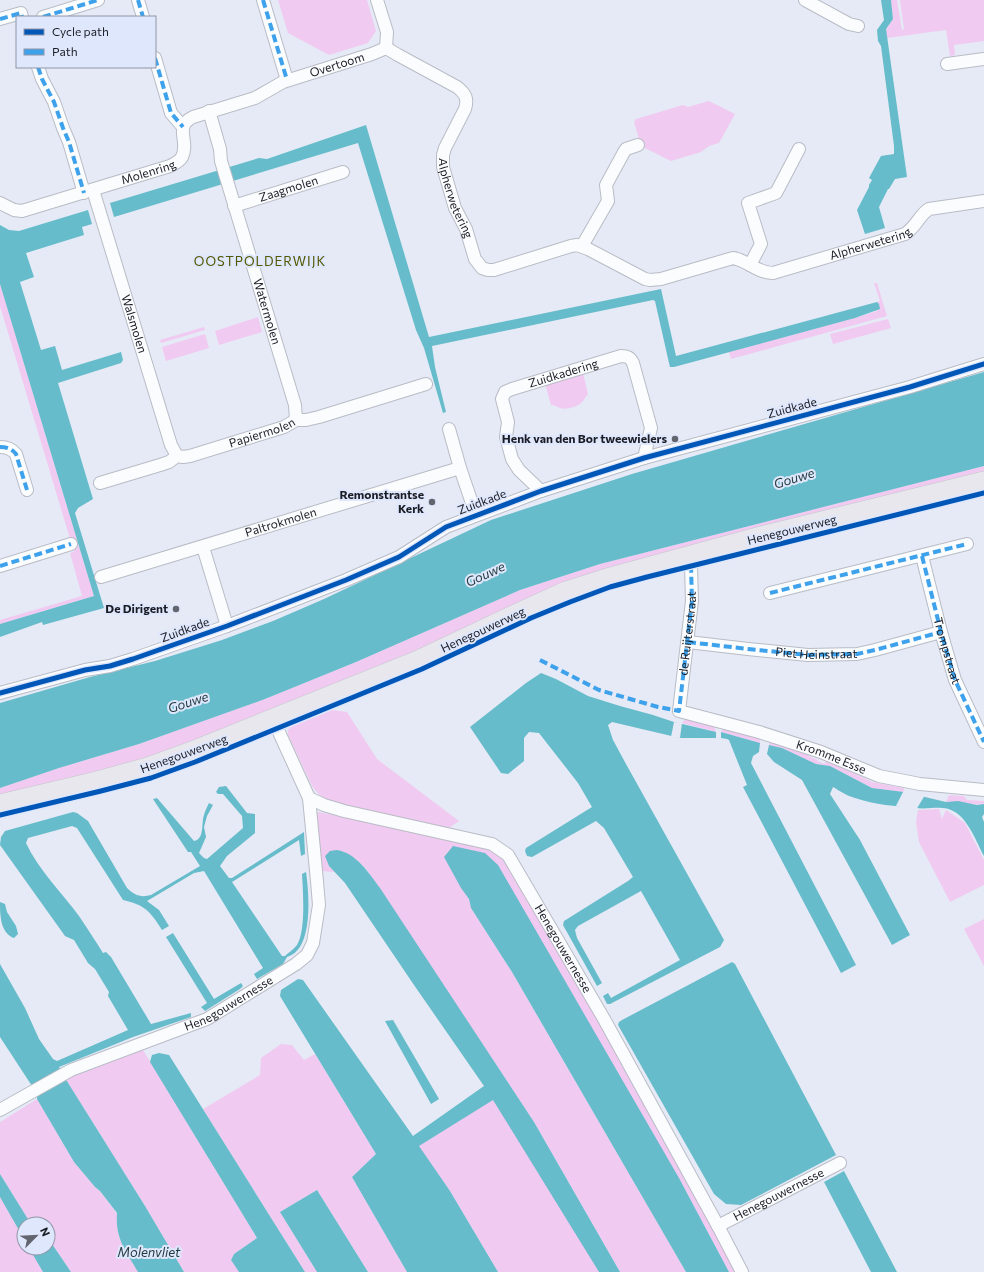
<svg xmlns="http://www.w3.org/2000/svg" width="984" height="1272" font-family="Commissioner,sans-serif">
<style>
.green{fill:#f1caf1}
.water{fill:#66bcca}
.pier{fill:#e5eaf6}
.lines{fill:none;stroke-linecap:round;stroke-linejoin:round}
.minor-casing{stroke:#b8bcc5;stroke-width:14}
.primary-casing{stroke:#c3c6cc;stroke-width:20}
.minor{stroke:#fbfcfe;stroke-width:12}
.primary{stroke:#e8e7ee;stroke-width:19}
.quiet{stroke:#3da2eb;stroke-width:4;stroke-dasharray:8 4;stroke-linecap:butt}
.cycleway-casing{stroke:#dfe7fc;stroke-width:8}
.cycleway{stroke:#0057b8;stroke-width:5}
.poi-dot{fill:#62656e;stroke:#dfe7fc;stroke-width:1.5}
.labels{text-anchor:middle;stroke-width:4;stroke-linejoin:round;paint-order:stroke}
.street-label{font-size:12px;fill:#1b1d25;stroke:#dfe7fc}
.poi-label{font-size:12px;font-weight:bold;fill:#1b1d25;stroke:#dfe7fc;text-anchor:end}
.neighbourhood-label{font-size:13px;letter-spacing:1px;fill:#545800;stroke:#dfe7fc}
.water-label{font-size:13px;font-style:italic;fill:#233c40;stroke:#dfe7fc}
</style>
<rect width="100%" height="100%" fill="#e5eaf6"/>
<path class="green" d="M 278,0 L 367,0 L 376,31 L 368,43 L 329,55 L 288,33 Z
M 891,0 L 897,0 L 902,30 L 904,29 L 900,0 L 984,0 L 984,41 L 954,45 L 955,55 L 950,56 L 946,30 L 887,38 L 886,29 L 893,19 Z
M 709,101 L 735,114 L 719,143 L 709,146 L 701,152 L 671,161 L 641,146 L 634,122 L 636,119 L 683,105 L 688,107 Z
M 874,283 L 877,283 L 887,316 L 731,359 L 729,352 L 855,318 L 877,311 L 879,304 L 877,302 L 880,301 Z
M 0,284 L 94,596 L 0,624 L 0,620 L 82,596 L 70,553 L 74,552 L 0,306 Z
M 258,317 L 262,332 L 219,345 L 215,331 Z
M 888,319 L 891,328 L 833,344 L 830,334 Z
M 204,327 L 205,330 L 161,343 L 160,340 Z
M 205,334 L 209,348 L 166,361 L 162,347 Z
M 583,373 L 588,394 C 585,397 585,399 582,402 C 578,407 566,410 560,408 C 557,407 555,405 551,405 L 545,383 Z
M 984,466 L 984,472 L 847,508 L 432,645 L 157,756 L 0,796 L 0,788 L 59,768 L 139,744 L 265,699 L 356,662 L 520,590 L 600,564 Z
M 332,710 L 347,712 L 377,759 L 459,821 L 449,828 L 337,804 C 326,800 319,796 312,786 L 288,735 L 288,730 L 291,726 Z
M 686,718 L 714,725 L 716,732 L 682,723 Z
M 723,728 L 760,738 L 760,743 L 721,732 Z
M 770,741 L 810,752 L 808,756 L 818,760 L 817,761 L 825,764 L 826,760 L 872,782 L 904,788 L 904,792 L 872,788 L 830,766 L 816,764 L 782,748 L 769,745 Z
M 949,795 L 964,796 L 967,800 L 984,801 L 984,804 C 972,806 959,801 946,802 Z
M 939,809 L 942,819 L 946,810 L 965,823 L 984,860 L 984,885 L 950,902 L 919,842 L 916,822 L 918,810 Z
M 319,812 L 451,840 L 489,850 L 501,858 L 506,864 L 520,885 L 684,1172 L 736,1272 L 729,1272 L 679,1178 L 461,888 L 469,899 L 471,908 L 512,972 L 686,1272 L 620,1272 L 534,1122 L 367,870 L 357,860 L 329,866 L 335,872 L 320,871 L 314,814 Z
M 984,919 L 984,966 L 964,929 Z
M 281,1044 L 292,1045 L 304,1060 L 315,1054 L 376,1154 L 352,1177 L 407,1272 L 368,1272 L 317,1190 L 280,1212 L 317,1272 L 305,1272 L 203,1109 L 260,1075 L 261,1058 Z
M 143,1050 L 257,1238 L 234,1254 L 231,1260 L 239,1272 L 184,1272 L 145,1206 L 65,1078 Z
M 37,1099 L 74,1162 L 95,1187 L 100,1191 L 117,1214 C 115,1239 126,1251 138,1272 L 71,1272 L 48,1238 L 48,1224 L 31,1224 L 0,1174 L 0,1122 Z
M 493,1099 L 585,1248 L 599,1272 L 498,1272 L 450,1191 L 418,1146 Z
M 0,1197 L 24,1239 L 24,1248 L 29,1248 L 43,1272 L 0,1272 Z"/>
<path class="water" d="M 881,0 L 891,0 L 893,19 L 886,29 L 907,177 L 895,179 L 889,189 L 888,189 L 879,207 L 885,228 L 865,234 L 857,210 L 869,187 L 869,185 L 872,180 L 869,178 L 881,156 L 894,154 L 894,146 L 881,46 L 878,41 L 877,30 L 884,20 Z
M 366,125 L 429,337 L 661,289 L 676,356 L 877,302 L 879,304 L 880,309 L 855,318 L 674,367 L 670,367 L 669,363 L 655,301 L 653,300 L 432,346 L 435,367 L 446,412 L 443,413 L 424,348 L 416,330 L 358,143 L 114,217 L 110,203 L 259,158 L 267,159 Z
M 88,210 L 92,224 L 82,227 L 84,235 L 26,253 L 34,277 L 20,282 L 41,350 L 55,346 L 62,370 L 121,352 L 123,360 L 121,363 L 58,383 L 93,499 L 78,508 L 75,513 L 104,608 L 43,625 L 42,622 L 0,637 L 0,624 L 94,596 L 0,284 L 0,225 L 9,230 L 19,231 Z
M 984,372 L 984,466 L 600,564 L 520,590 L 356,662 L 265,699 L 139,744 L 59,768 L 0,788 L 0,703 L 90,677 L 155,661 L 222,640 L 273,621 L 324,599 L 491,520 L 632,474 Z
M 541,673 L 556,679 L 588,696 L 620,706 L 653,715 L 674,722 L 716,732 L 716,738 L 680,738 L 612,722 L 608,725 L 613,740 L 626,764 L 724,940 L 720,947 L 610,1004 L 607,1004 L 603,996 L 608,993 L 611,998 L 680,960 L 641,891 L 578,926 L 575,930 L 577,938 L 602,983 L 597,986 L 563,925 L 564,921 L 628,881 L 633,877 L 604,828 L 596,821 L 532,857 L 527,856 L 525,851 L 526,848 L 592,807 L 578,783 L 539,733 L 529,732 L 524,738 L 524,761 L 508,774 L 501,773 L 470,727 L 526,683 Z
M 721,732 L 760,743 L 759,752 L 753,756 L 751,763 L 856,965 L 841,973 L 743,787 L 747,785 L 729,740 L 727,739 L 721,738 Z
M 769,745 L 782,748 L 816,764 L 830,766 L 872,788 L 904,792 L 946,802 L 958,801 L 977,805 L 984,804 L 984,814 L 982,817 L 984,822 L 984,856 C 976,841 969,821 955,812 C 943,804 930,810 916,808 C 896,806 875,805 855,798 C 847,796 840,791 833,787 L 830,794 L 860,840 L 910,935 L 892,945 L 802,780 L 774,762 L 767,754 Z
M 226,786 L 247,813 L 255,814 L 255,833 L 227,856 L 220,866 L 229,878 L 232,878 L 304,832 L 305,854 L 301,856 L 299,840 L 232,882 L 282,956 L 285,956 C 288,953 294,949 297,945 C 306,931 303,891 302,874 L 306,872 C 309,893 314,950 287,957 L 283,964 L 257,979 L 254,974 L 263,968 L 204,871 L 194,873 L 147,901 L 159,910 L 169,926 L 162,930 C 150,911 145,905 123,900 L 77,828 L 72,826 L 28,838 L 26,843 C 38,869 62,893 79,916 C 87,928 95,940 103,953 L 106,952 L 111,957 L 151,1024 L 191,1013 L 191,1017 L 133,1037 L 59,1067 L 65,1078 L 145,1206 L 184,1272 L 138,1272 C 126,1251 115,1239 117,1213 L 100,1191 L 95,1187 L 74,1162 L 37,1099 L 37,1094 L 32,1086 L 0,1037 L 0,964 L 25,1008 L 39,1039 L 53,1059 L 57,1061 L 128,1030 L 108,996 L 109,992 L 95,969 L 88,963 L 74,940 L 65,936 L 0,845 L 1,837 L 5,831 L 73,812 L 77,813 L 88,821 L 127,888 C 134,895 141,898 151,895 L 200,866 L 191,852 L 188,852 L 153,799 L 157,798 L 194,841 C 205,839 201,823 204,815 C 205,811 207,807 209,803 L 213,805 L 207,816 L 204,827 L 206,837 L 199,853 L 204,858 L 207,859 L 243,828 L 242,816 L 223,794 L 218,794 L 216,792 L 219,787 Z
M 453,846 L 485,853 L 498,865 L 679,1178 L 729,1272 L 686,1272 L 512,972 L 471,908 L 469,899 L 461,888 L 444,857 Z
M 337,850 C 356,853 369,873 380,888 L 534,1122 L 620,1272 L 599,1272 L 493,1100 L 419,1146 L 450,1191 L 498,1272 L 407,1272 L 352,1177 L 376,1154 L 280,996 L 281,990 L 298,979 L 303,980 L 413,1136 L 484,1086 L 414,985 L 345,883 L 329,866 L 325,856 L 330,851 Z
M 0,902 L 5,904 L 7,912 L 16,926 L 18,934 L 14,938 C 0,933 0,914 0,902 Z
M 173,933 L 214,999 L 241,983 L 243,986 L 240,989 L 205,1011 L 201,1007 L 207,1003 L 166,937 Z
M 732,962 L 735,964 L 836,1155 L 741,1205 L 726,1204 L 714,1194 L 618,1025 L 619,1022 L 622,1020 Z
M 393,1020 L 439,1099 L 431,1104 L 385,1021 Z
M 159,1053 L 169,1055 L 305,1272 L 239,1272 L 231,1260 L 234,1254 L 257,1238 L 150,1062 L 152,1055 Z
M 844,1171 L 845,1173 L 897,1272 L 871,1272 L 824,1182 Z
M 0,1174 L 31,1224 L 24,1224 L 24,1239 L 0,1197 Z
M 317,1190 L 368,1272 L 317,1272 L 280,1212 Z
M 48,1238 L 71,1272 L 43,1272 L 29,1248 L 48,1248 Z"/>
<path class="pier" d="M 674,722 L 682,723 L 680,738 L 671,737 Z
M 904,790 L 925,795 L 916,810 L 896,806 Z"/>
<g class="lines">
<g class="minor-casing">
<g id="minor">
<path d="M 138,0 L 143,17"/>
<path d="M 263,0 L 287,80"/>
<path d="M 377,0 L 387,32 L 386,48"/>
<path d="M 805,0 L 849,24 L 858,26"/>
<path d="M 43,17 L 98,0"/>
<path d="M 0,19 L 21,13 L 22,17"/>
<path id="s1" d="M 386,48 L 398,55 L 457,87 C 466,94 468,99 465,109 L 445,148 L 443,155 L 443,167 L 455,208 L 466,229 L 475,259 L 482,268 L 488,270 L 494,270 L 571,246 L 577,245 L 588,249 L 645,279 L 650,280 L 661,279 L 733,258 C 747,260 757,273 773,273 L 905,234 C 917,226 919,215 929,209 L 984,201"/>
<path d="M 155,58 L 171,113 L 183,127"/>
<path d="M 947,64 L 984,59"/>
<path d="M 38,67 L 42,79 L 54,102 L 63,128 L 69,142 L 84,193"/>
<path id="s2" d="M 209,111 L 220,149 L 221,161 L 295,405 L 296,420"/>
<path id="s3" d="M 93,190 L 171,445 L 177,456"/>
<path id="s4" d="M 0,203 L 14,210 L 22,211 L 170,166 C 174,164 180,161 182,157 C 190,141 173,127 193,117 L 255,98 L 283,82 L 372,54 L 386,48"/>
<path id="s5" d="M 234,206 L 343,172"/>
<path d="M 582,246 L 608,201 L 606,185 L 624,152 L 626,149 L 638,145"/>
<path d="M 750,265 L 761,244 L 748,203 L 776,193 L 799,149"/>
<path d="M 449,429 L 460,468"/>
<path d="M 0,447 C 7,447 12,449 16,454 L 27,490"/>
<path id="s6" d="M 100,483 L 160,465 L 169,462 L 177,456 L 183,457 L 190,456 L 284,427 L 296,420 L 306,420 L 319,417 L 426,384"/>
<path id="s7" d="M 541,491 L 519,470 L 512,459 L 506,437 L 508,422 L 502,399 L 505,392 L 512,389 L 621,356 C 627,356 630,357 633,363 L 651,428 L 644,458"/>
<path d="M 203,547 L 227,626"/>
<path id="s8" d="M 689,555 L 691,566 L 692,601 L 679,711 L 759,732 L 821,752 L 879,776 L 920,784 L 984,790"/>
<path id="s9" d="M 922,556 L 941,632 L 955,680 L 984,742"/>
<path d="M 0,566 L 71,544"/>
<path id="s10" d="M 101,577 L 460,468 L 476,515"/>
<path d="M 770,593 L 967,544"/>
<path id="s11" d="M 688,642 L 748,649 L 808,655 L 857,654 L 875,650 L 941,632"/>
<path d="M 0,693 L 85,670 L 110,666 L 133,659 L 227,626 L 346,580 L 399,557 L 446,527 L 541,491 L 644,458 L 910,387 L 984,364"/>
<path id="s12" d="M 309,798 L 324,805 L 344,811 L 492,844 L 508,855 L 604,1019 L 718,1226 L 840,1163"/>
<path id="s13" d="M 0,1110 L 71,1070 L 207,1019 L 296,964 L 307,955 L 313,943 L 319,905 L 317,881 L 309,798 L 273,719"/>
<path d="M 718,1226 L 742,1272"/>
</g>
</g>
<g class="primary-casing">
<path id="primary" d="M 0,804 L 97,781 L 148,767 L 192,751 L 418,660 L 526,609 L 566,591 L 607,578 L 765,535 L 984,481"/>
</g>
<use href="#minor" class="minor"/>
<use href="#primary" class="primary"/>
<g class="quiet">
<path d="M 138,0 L 143,17"/>
<path d="M 263,0 L 287,80"/>
<path d="M 43,17 L 98,0"/>
<path d="M 0,19 L 21,13 L 22,17"/>
<path d="M 155,58 L 171,113 L 183,127"/>
<path d="M 38,67 L 42,79 L 54,102 L 63,128 L 69,142 L 84,193"/>
<path d="M 0,447 C 7,447 12,449 16,454 L 27,490"/>
<path d="M 922,556 L 941,632 L 955,680 L 984,742"/>
<path d="M 0,566 L 71,544"/>
<path d="M 770,593 L 967,544"/>
<path d="M 688,642 L 748,649 L 808,655 L 857,654 L 875,650 L 941,632"/>
<path id="s14" d="M 540,660 L 599,690 L 658,707 L 679,711 L 692,601 L 691,566"/>
</g>
<g class="cycleway-casing">
<path id="cycleway" d="M 0,693 L 85,670 L 110,666 L 133,659 L 227,626 L 346,580 L 399,557 L 446,527 L 541,491 L 644,458 L 910,387 L 984,364
M 0,815 L 101,791 L 151,778 L 195,762 L 422,669 L 531,618 L 570,602 L 610,587 L 647,577 L 984,493"/>
</g>
<use href="#cycleway" class="cycleway"/>
</g>
<g class="poi-dot">
<circle cx="675" cy="439" r="4"/>
<circle cx="432" cy="502" r="4"/>
<circle cx="176" cy="609" r="4"/>
</g>
<g class="labels">
<g class="street-label">
<text dy="4" stroke="none"><textPath href="#s4" startOffset="392">Overtoom</textPath></text>
<text dy="4" stroke="none"><textPath href="#s4" startOffset="156">Molenring</textPath></text>
<text dy="4" stroke="none"><textPath href="#s5" startOffset="57">Zaagmolen</textPath></text>
<text dy="4" stroke="none"><textPath href="#s1" startOffset="203">Alpherwetering</textPath></text>
<text dy="4" stroke="none"><textPath href="#s1" startOffset="690">Alpherwetering</textPath></text>
<text dy="4" stroke="none"><textPath href="#s2" startOffset="209">Watermolen</textPath></text>
<text dy="4" stroke="none"><textPath href="#s3" startOffset="140">Walsmolen</textPath></text>
<text dy="4" stroke="none"><textPath href="#s7" startOffset="174">Zuidkadering</textPath></text>
<text transform="translate(792 408) rotate(-15)" y="4">Zuidkade</text>
<text dy="4" stroke="none"><textPath href="#s6" startOffset="171">Papiermolen</textPath></text>
<text transform="translate(482 502) rotate(-21)" y="4">Zuidkade</text>
<text dy="4" stroke="none"><textPath href="#s10" startOffset="188">Paltrokmolen</textPath></text>
<text transform="translate(792 530) rotate(-14)" y="4">Henegouwerweg</text>
<text transform="translate(185 630) rotate(-20)" y="4">Zuidkade</text>
<text transform="translate(483 630) rotate(-25)" y="4">Henegouwerweg</text>
<text dy="4" stroke="none"><textPath href="#s14" startOffset="227">de Ruijterstraat</textPath></text>
<text dy="4" stroke="none"><textPath href="#s9" startOffset="98">Trompstraat</textPath></text>
<text dy="4" stroke="none"><textPath href="#s11" startOffset="129">Piet Heinstraat</textPath></text>
<text transform="translate(184 754) rotate(-20)" y="4">Henegouwerweg</text>
<text dy="4" stroke="none"><textPath href="#s8" startOffset="316">Kromme Esse</textPath></text>
<text dy="4" stroke="none"><textPath href="#s12" startOffset="317">Henegouwernesse</textPath></text>
<text dy="4" stroke="none"><textPath href="#s13" startOffset="253">Henegouwernesse</textPath></text>
<text dy="4" stroke="none"><textPath href="#s12" startOffset="703">Henegouwernesse</textPath></text>
</g>
<g class="poi-label">
<text x="667" y="443">Henk van den Bor tweewielers</text>
<text x="424" y="499">Remonstrantse<tspan x="424" dy="14">Kerk</tspan></text>
<text x="168" y="613">De Dirigent</text>
</g>
<g class="neighbourhood-label">
<text x="260" y="266">OOSTPOLDERWIJK</text>
</g>
<g class="water-label">
<text transform="translate(794 478) rotate(-17)" y="5">Gouwe</text>
<text transform="translate(485 574) rotate(-25)" y="5">Gouwe</text>
<text transform="translate(188 702) rotate(-18)" y="5">Gouwe</text>
<text x="149" y="1257">Molenvliet</text>
</g>
</g>
<rect x="16" y="16" width="140" height="52" fill="#dfe7fc" stroke="#9196a6"/>
<rect x="24" y="29" width="20" height="6" fill="#0057b8" stroke="#9196a6"/>
<text x="52" y="36" font-size="12" fill="#1b1d25">Cycle path</text>
<rect x="24" y="49" width="20" height="6" fill="#3da2eb" stroke="#9196a6"/>
<text x="52" y="56" font-size="12" fill="#1b1d25">Path</text>
<g transform="translate(36 1236) rotate(66)"><circle r="19" fill="#dfe7fc" stroke="#9196a6"/>
<path d="M0-3L7 15L0 10L-7 15Z" fill="#62656e"/>
<text y="-6" font-size="11" font-weight="bold" text-anchor="middle" fill="#1b1d25">N</text>
</g>
</svg>
